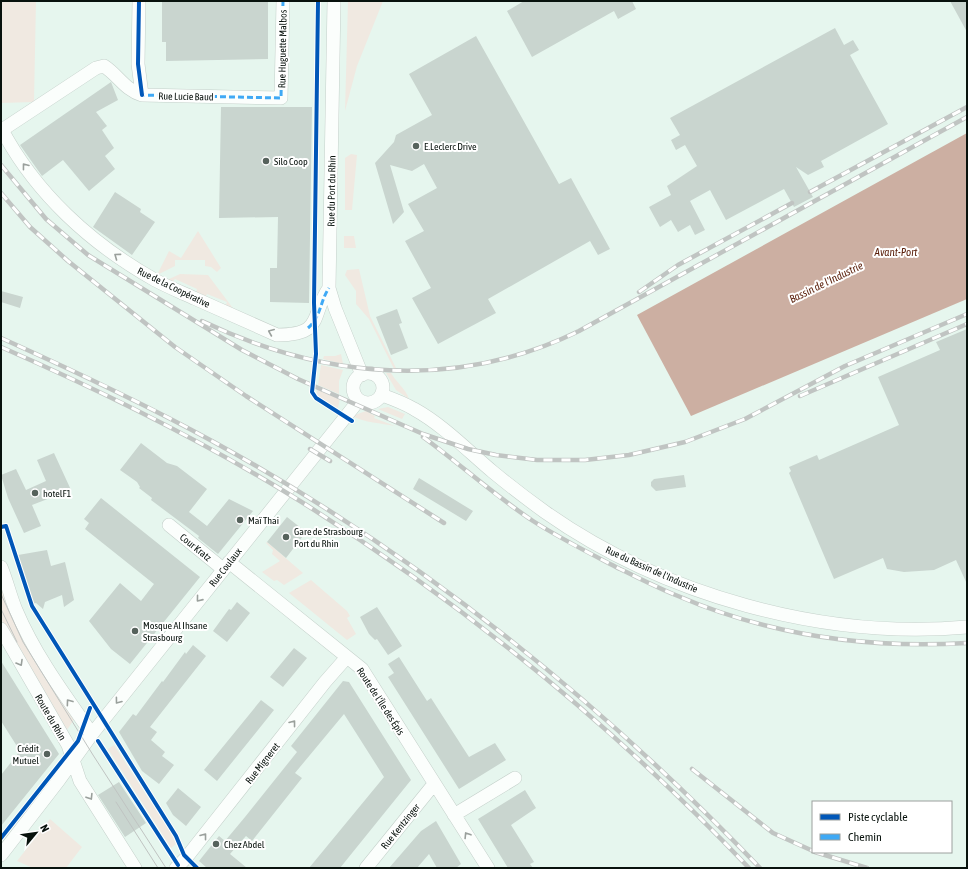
<svg xmlns="http://www.w3.org/2000/svg" width="968" height="869" font-family="'Asap Condensed',sans-serif">
<rect width="100%" height="100%" fill="#e6f6ee"/>
<path fill="#f0e9e1" d="M1,1H36L34,102L1,103Z
M348,1H383L357,66L345,111Z
M351,154L357,155L352,210H345V158Z
M198,231L221,268L217,272L211,267L205,266V260H175V266L157,275L169,251L181,258Z
M344,236H354L356,248H344Z
M359,269L370,316L396,368L394,369L369,319L356,304V291L345,275L347,270Z
M180,274L208,275L235,311L225,307L227,302L207,294L205,298L196,294L197,289L175,279L172,283L167,280Z
M341,354L343,364L323,359L324,356H335Z
M321,365L343,370L339,381V394L318,385Z
M386,373H391C396,382 406,389 409,399L396,390Z
M317,389L340,398L338,408L317,396Z
M388,407L405,414L402,419L378,409Z
M366,411L375,416L374,418L395,426C381,423 365,423 352,416Z
M267,542L303,573L284,585L277,580L274,581L262,572L280,561L272,554L273,550L266,543Z
M1,580L75,718L67,730L28,668L1,619Z
M311,580L347,611L350,616L347,618L356,634L347,640L289,593Z
M114,745L171,833L176,844L171,848L108,749Z
M50,819L82,847L66,868H33L17,861Z"/>
<path fill="#ccafa2" d="M967,133V299L691,416L637,315Z"/>
<path fill="#c9d5cf" d="M162,1H268V59L166,61V42H162Z
M524,1H632L636,9L618,19L614,11L532,57L507,11Z
M950,1H967V32Z
M835,28L844,45L853,40L859,50L850,55L888,124L821,161L824,167L808,175L796,167L813,197L794,207L784,189L726,220L710,190L690,201L705,230L695,235L690,225L678,232L671,220L660,227L649,207L671,195L667,186L697,166L685,145L676,150L671,140L680,135L670,118Z
M476,36L559,184L571,178L610,249L598,255L590,241L488,299L496,313L438,344L412,298L431,288L405,241L424,231L408,204L437,188L424,164L412,171L390,165L404,212L393,224L375,163L394,142L396,135L432,115L409,74Z
M111,82L118,100L96,112L107,126L102,130L114,148L105,156L115,169L89,191L63,160L42,176L20,145Z
M221,107H312L309,303L270,302V268H277L278,217L219,218Z
M115,192L141,209L140,212L155,222L132,255L93,227Z
M1,291L23,297L20,308L1,302Z
M397,309L402,323L399,324L408,348L391,355L376,317Z
M967,329V584L956,560L934,570L904,572L887,569L883,558L834,579L789,473L791,471L789,467L817,455L819,460L899,425L878,377L940,350L936,342Z
M141,443L167,463L177,466L207,489L189,512L207,526L229,499L253,511L218,554L198,538L199,536L151,500L152,498L139,488L140,487L137,482L120,470Z
M54,453L71,490L32,505L41,526L24,533L8,498L1,475L16,469L26,490L46,481L37,460Z
M684,475L686,487L656,491L651,486V482L654,479Z
M419,478L473,511L466,521L413,489Z
M101,498L200,577L130,664L111,649L89,621L120,583L141,601L154,584L85,529L89,523L84,519Z
M287,517L306,532L286,558L267,542Z
M47,550L51,566L65,562L74,600L64,607L62,595L45,602L43,609L36,603L31,604L18,555Z
M237,602L250,613L227,642L213,631L229,609L231,610Z
M377,607L402,646L388,655L377,639L375,640L369,634L360,617Z
M193,645L206,656L150,727L157,732L151,740L165,752L162,756L174,765L159,784L142,771L119,732L133,714L136,716L162,681L163,682L185,652L186,654Z
M294,648L307,658L283,687L270,677Z
M399,657L427,701L431,698L469,757L495,743L506,760L459,789L388,677L394,673L388,664Z
M1,661L59,754L1,826V775L20,751L1,721Z
M343,681L349,682L411,780L340,868H309L384,777L344,714L295,773L302,778L252,841L246,836L230,854L247,868H207L199,861L219,836L225,841L245,817L297,752L291,746Z
M261,700L274,710L217,781L204,770Z
M119,782L146,823L125,837L98,795Z
M178,788L201,807L186,826L173,815L166,803Z
M525,790L536,808L511,825L534,862L530,864L533,868H508L478,819Z
M436,821L461,864L456,868H437L429,854L417,868H389L421,831Z"/>
<g fill="none" stroke-linecap="round" stroke-linejoin="round">
<defs>
<path id="minor" d="M139,1L138,64L142,95
M334,1L329,288L335,308L362,375
M1,128C35,193 91,244 155,280C168,287 183,293 196,299C223,311 250,323 277,335C325,335 310,315 329,288
M2,130L96,68L104,66C118,75 125,90 142,95L281,98L283,1
M353 388a15 15 0 1 1 30 0a15 15 0 1 1-30 0Z
M382,395C393,399 404,403 414,409C443,425 468,451 493,472C510,486 527,499 545,512C663,595 823,640 967,627
M169,525L223,569
M229,562L362,669L488,868
M1,567C7,581 10,596 16,610C35,655 64,694 92,734
M1,629L68,745L80,781L135,868
M454,815L515,778
M1,855L59,780L92,734L359,400
M176,868L186,858L325,682L347,657
M366,868L434,784"/>
</defs>
<use href="#minor" stroke="#c4d0ca" stroke-width="14"/>
<use href="#minor" stroke="#fbfefc" stroke-width="13"/>
<path stroke="#c0c4c2" stroke-width="1" d="M1,594L23,642L93,755L166,868
M1,609L17,642
M116,802L158,868"/>
<defs>
<path id="rail" d="M1,165L46,219L88,255L242,350L298,379L423,434L468,449L496,455L537,460H585L629,455L685,442L745,419L845,366L967,314
M810,192L967,107
M1,193L30,227L68,261L175,347L246,396L444,523
M639,292L678,265L792,203
M202,321C323,379 456,391 579,331L967,117
M1,338C72,370 143,403 212,441C416,553 599,700 760,868
M1,347C104,392 205,442 300,501C464,604 616,728 749,868
M800,396L967,324
M423,437C460,464 494,495 533,521C561,539 591,554 620,569C639,578 658,588 678,596C769,635 868,649 967,643
M310,449L330,461
M692,769L773,833L813,851
M815,852L867,868"/>
</defs>
<use href="#rail" stroke="#c0c4c2" stroke-width="4.5"/>
<use href="#rail" stroke="#fff" stroke-width="3" stroke-dasharray="9" stroke-linecap="butt"/>
<path stroke="#3fa9f5" stroke-width="3" stroke-dasharray="6 3" stroke-linecap="butt" d="M142,92V95L281,98L283,1
M308,328C321,317 320,301 329,288"/>
<defs>
<path id="cycleway" d="M139,1L138,64L142,95
M318,1L314,303L316,354L312,392L316,398L352,421
M1,527L6,526L32,606L176,836L184,855L197,868
M98,741L178,865
M1,838L78,741L90,708"/>
</defs>
<use href="#cycleway" stroke="#fff" stroke-width="6"/>
<use href="#cycleway" stroke="#0057b8" stroke-width="4"/>
</g>
<defs><path id="oneway-chevron" d="M-2-3.5L2.5 0L-2 3.5" fill="none" stroke-width="1.6" stroke-linecap="round" stroke-linejoin="round"/></defs>
<g stroke="#9aa09c">
<use href="#oneway-chevron" transform="translate(25 166) rotate(-128)"/>
<use href="#oneway-chevron" transform="translate(117 256) rotate(-144)"/>
<use href="#oneway-chevron" transform="translate(271 332) rotate(-157)"/>
<use href="#oneway-chevron" transform="translate(199 599) rotate(129)"/>
<use href="#oneway-chevron" transform="translate(20 663) rotate(60)"/>
<use href="#oneway-chevron" transform="translate(118 701) rotate(127)"/>
<use href="#oneway-chevron" transform="translate(69 702) rotate(-126)"/>
<use href="#oneway-chevron" transform="translate(293 723) rotate(-52)"/>
<use href="#oneway-chevron" transform="translate(90 797) rotate(58)"/>
<use href="#oneway-chevron" transform="translate(467 835) rotate(-122)"/>
<use href="#oneway-chevron" transform="translate(204 836) rotate(-52)"/>
</g>
<g fill="#56625c" stroke="#fff" stroke-width="1.5">
<circle cx="416" cy="146" r="4"/>
<circle cx="266" cy="161" r="4"/>
<circle cx="35" cy="493" r="4"/>
<circle cx="240" cy="520" r="4"/>
<circle cx="286" cy="537" r="4"/>
<circle cx="135" cy="631" r="4"/>
<circle cx="47" cy="754" r="4"/>
<circle cx="216" cy="844" r="4"/>
</g>
<g text-anchor="middle" stroke-width="4" stroke-linejoin="round" paint-order="stroke">
<g font-size="10" fill="#08120d" stroke="#fff">
<text transform="translate(282 49) rotate(-89)" y="4">Rue Huguette Malbos</text>
<text transform="translate(186 96) rotate(1)" y="4">Rue Lucie Baud</text>
<text transform="translate(331 191) rotate(-89)" y="4">Rue du Port du Rhin</text>
<text transform="translate(174 287) rotate(26)" y="4">Rue de la Coopérative</text>
<text transform="translate(196 547) rotate(39)" y="4">Cour Kratz</text>
<text transform="translate(225 567) rotate(-52)" y="4">Rue Coulaux</text>
<text transform="translate(652 569) rotate(24)" y="4">Rue du Bassin de l'Industrie</text>
<text transform="translate(381 701) rotate(57)" y="4">Route de l'Île des Épis</text>
<text transform="translate(51 717) rotate(60)" y="4">Route du Rhin</text>
<text transform="translate(262 763) rotate(-52)" y="4">Rue Migneret</text>
<text transform="translate(400 826) rotate(-51)" y="4">Rue Kentzinger</text>
</g>
<g font-size="10" fill="#08120d" stroke="#fff" text-anchor="start">
<text x="424" y="150">E.Leclerc Drive</text>
<text x="274" y="165">Silo Coop</text>
<text x="43" y="497">hotelF1</text>
<text x="248" y="524">Maï Thai</text>
<text x="294" y="535">Gare de Strasbourg<tspan x="294" dy="12">Port du Rhin</tspan></text>
<text x="143" y="629">Mosque Al Ihsane<tspan x="143" dy="12">Strasbourg</tspan></text>
<text x="39" y="752" text-anchor="end">Crédit<tspan x="39" dy="12">Mutuel</tspan></text>
<text x="224" y="848">Chez Abdel</text>
</g>
<g font-size="11" font-style="italic" fill="#581c07" stroke="#fff">
<text x="896" y="256">Avant-Port</text>
<text transform="translate(826 282) rotate(-26)" y="4">Bassin de l'Industrie</text>
</g>
</g>
<rect width="968" height="869" fill="none" stroke="#08120d" stroke-width="4"/>
<rect x="812" y="801" width="140" height="52" fill="#ffffff" stroke="#9ca09e"/>
<rect x="820" y="814" width="20" height="6" fill="#0057b8" stroke="#9ca09e"/>
<text x="848" y="821" font-size="12" fill="#08120d">Piste cyclable</text>
<rect x="820" y="834" width="20" height="6" fill="#3fa9f5" stroke="#9ca09e"/>
<text x="848" y="841" font-size="12" fill="#08120d">Chemin</text>
<g transform="translate(36 833) rotate(61)" stroke="#ffffff" stroke-width="3" paint-order="stroke">
<path d="M0-3L7 15L0 10L-7 15Z" fill="#08120d"/>
<text y="-6" font-size="11" font-weight="bold" text-anchor="middle" fill="#08120d">N</text>
</g>
</svg>
